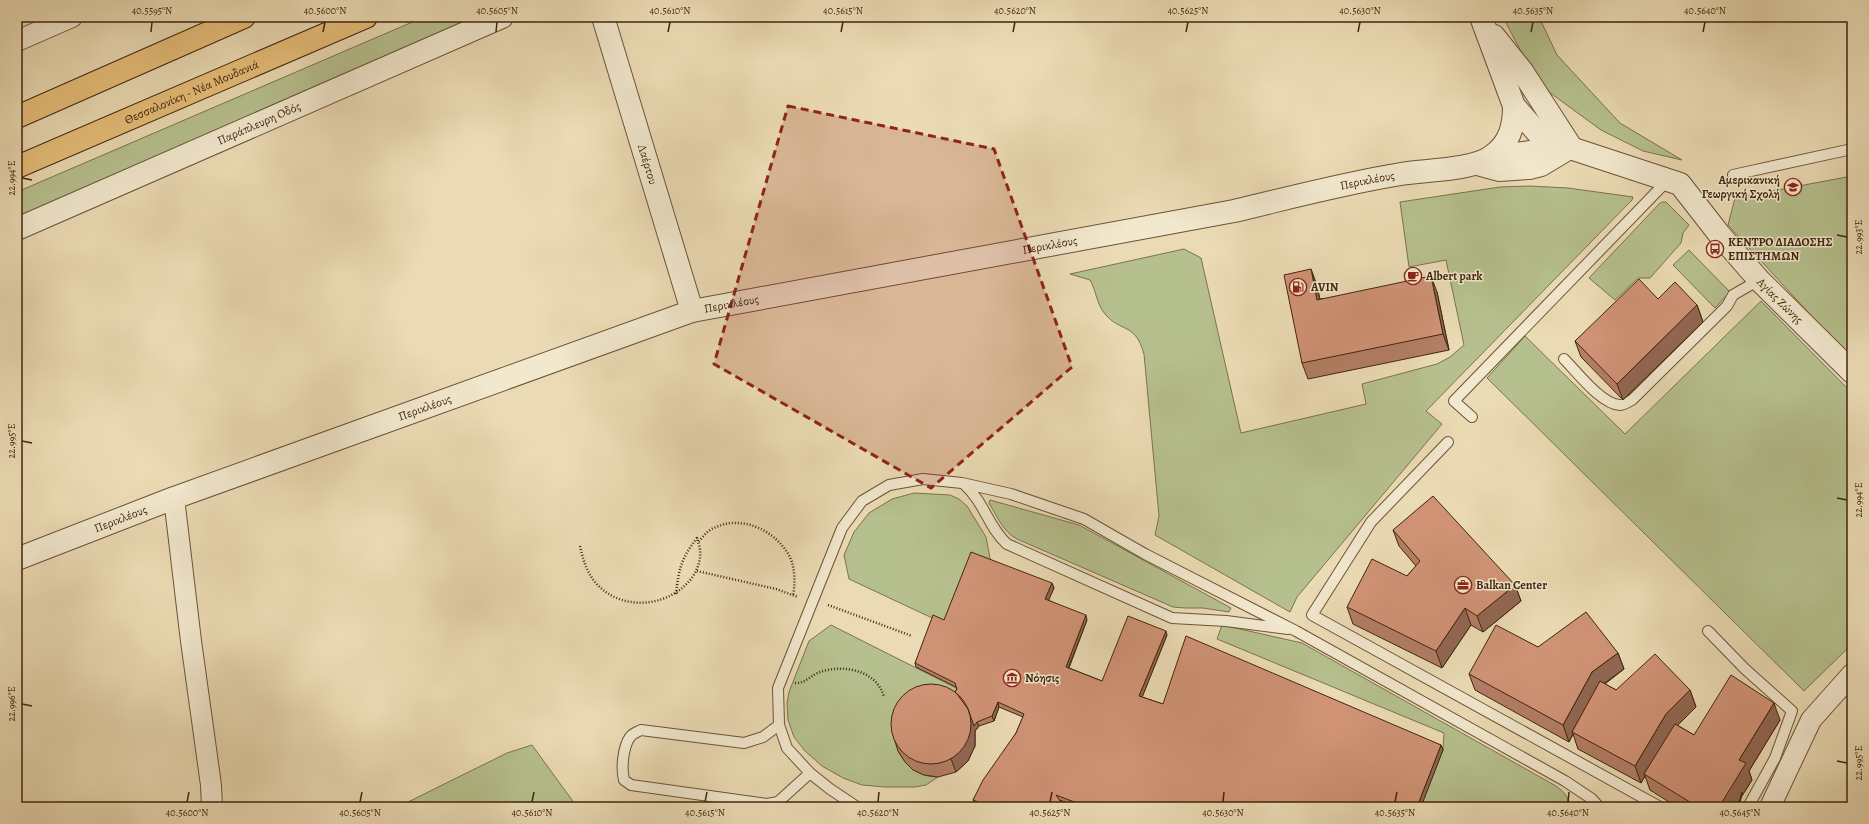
<svg xmlns="http://www.w3.org/2000/svg" width="1869" height="824" font-family="Alegreya,serif">
<rect width="100%" height="100%" fill="#ebdbb4"/>
<filter id="stains"><feTurbulence type="fractalNoise" baseFrequency=".005" numOctaves="4"/><feColorMatrix values="0 0 0 0 .2 0 0 0 0 .09 0 0 0 0 .02 0 0 0 .5 -.17"/></filter>
<radialGradient id="worn" r=".72"><stop offset=".6" stop-color="#630" stop-opacity="0"/><stop offset="1" stop-color="#630" stop-opacity=".3"/></radialGradient>
<path fill="#b6c08e" stroke="#7b734e" d="M424,17H491L17,219V192Z
M1503,17H1539L1557,55L1620,123L1682,160L1643,151L1601,130L1549,92L1525,59Z
M1852,176V360L1728,225L1735,198Z
M1530,186L1568,188L1633,197L1632,200L1426,411L1442,424L1297,597L1290,612L1155,535L1159,516L1144,354C1135,322 1121,333 1105,314C1097,305 1096,290 1090,280L1070,274L1184,249L1201,258L1241,433L1366,404L1362,384L1437,364L1450,357L1464,345L1446,260L1409,267L1400,202L1500,187Z
M1662,202H1666L1689,225L1683,233L1681,243L1650,278H1638L1615,300L1589,278L1659,204Z
M1689,250L1730,292L1715,308L1673,265Z
M1761,301L1852,393V644L1804,691L1487,378L1525,336L1625,434Z
M914,493L950,495L959,499L967,506L986,537L991,563L945,624L849,579L844,555L854,532L869,513L892,499Z
M990,500L1079,525L1231,608L1229,612L1203,608H1185L1173,607L1017,539C1003,532 997,516 989,503Z
M831,625L956,688L958,693L898,751C907,767 919,777 938,777L926,785L915,787H885L862,785L843,778L822,766L805,751L794,737L788,720L787,703L789,692L809,641Z
M1222,625L1302,643L1556,786C1564,792 1568,796 1570,807H1420L1443,750L1444,733L1217,639Z
M532,745L577,807H398L507,753Z"/>
<g fill="none" stroke-linecap="round" stroke-linejoin="round">
<defs>
<path id="service" d="M1733,175L1852,149
M1564,359C1577,372 1602,405 1620,405C1624,405 1628,402 1632,400L1727,306L1733,295L1759,280
M1472,417L1454,401L1668,180
M1448,442L1371,522L1312,615L1660,807
M964,484C985,503 988,527 1007,544L1172,618L1226,621L1288,629
M1708,631L1745,669L1792,711L1775,758L1748,807
M779,725L763,737L744,743L641,730C637,732 633,733 630,737C623,747 621,768 624,780L631,785L767,804L778,802L810,773
M857,807L830,789L810,773L787,748L779,725L778,688L842,528L862,501L889,485L923,479L962,483L1011,494L1084,519L1145,554L1296,631L1565,781L1592,799L1599,807"/>
<path id="minor" d="M17,41L72,17
M174,498L191,641L211,785L212,807
M1770,807L1811,720L1852,674"/>
<g id="tertiary">
<path id="s1" d="M603,17L692,311"/>
<path id="s2" d="M1481,17L1514,106L1543,139L1680,184L1719,234L1759,280L1852,372"/>
<path d="M1494,36L1522,71L1571,147"/>
<path d="M1492,157L1560,148"/>
<path d="M1477,164L1499,170L1529,168L1541,165L1571,147"/>
<path id="s3" d="M17,229L502,17"/>
<path id="s4" d="M17,559L174,498L692,311L1234,211C1289,198 1345,183 1401,174C1425,170 1474,170 1492,156C1510,143 1514,126 1514,106"/>
</g>
<g id="trunk">
<path d="M17,117L244,17"/>
<path id="s5" d="M17,167L366,17"/>
</g>
</defs>
<use href="#service" stroke="#6b5338" stroke-width="12"/>
<use href="#minor" stroke="#6b5338" stroke-width="22"/>
<use href="#tertiary" stroke="#6b5338" stroke-width="24"/>
<use href="#trunk" stroke="#40260e" stroke-width="24"/>
<path stroke="#40260e" stroke-width="2.5" stroke-dasharray="1 2" stroke-linecap="butt" d="M580,546C583,559 586,571 595,582C620,612 668,608 691,579C699,568 703,555 698,542
M697,571L776,589L798,597
M676,594C679,568 681,559 697,538L698,542C702,538 708,530 714,528C743,513 781,533 792,562C795,573 795,585 793,596
M828,605L912,636
M795,683C805,684 811,675 820,672C843,664 877,670 884,697"/>
<use href="#service" stroke="#f2e8ce" stroke-width="10"/>
<use href="#minor" stroke="#f2e8ce" stroke-width="20"/>
<use href="#tertiary" stroke="#f2e8ce" stroke-width="22"/>
<use href="#trunk" stroke="#e6be7a" stroke-width="22"/>
</g>
<path fill="#b37e65" stroke="#40260e" d="M1311,269L1317,286L1320,299L1437,292L1449,350L1308,379L1302,363Z
M1658,299L1697,305L1703,322L1623,400L1581,357L1575,341Z
M1393,530L1515,585L1521,601L1483,632L1471,625L1442,668L1353,624L1347,607L1407,576L1416,566L1399,546Z
M1052,583L1054,588L1048,600L1087,620L1069,668L1102,681L1167,635L1142,697L1163,704L1441,745L1443,750L1076,807L1060,800L1064,807H981L975,805L973,800L1016,733L1023,717L999,707L994,721L979,726L975,731V746L968,761L956,772L938,777L924,775L913,770L905,762L898,751L894,738L955,692L957,689L956,687L916,667L915,663L944,620Z
M1538,647L1618,653L1624,669L1605,684L1616,690H1690L1696,707L1677,725L1694,735L1780,720L1749,771L1752,780L1735,807H1677L1650,790L1645,776L1641,783L1578,749L1573,734L1569,742L1475,690L1469,674Z"/>
<path fill="#926753" stroke="#40260e" d="M1311,269L1317,286L1323,316L1317,300Z
M1431,276L1437,292L1449,350L1443,334Z
M1697,305L1703,322L1623,400L1617,384Z
M1052,583L1054,588L1047,604L1045,599Z
M1515,585L1521,601L1483,632L1477,616Z
M1465,608L1471,625L1442,668L1436,651Z
M1086,615L1087,620L1067,671L1066,667Z
M1166,631L1167,635L1141,700L1139,696Z
M1618,653L1624,669L1598,688L1572,732L1573,734L1569,742L1563,725L1592,672Z
M1690,690L1696,707L1672,731L1644,774L1645,776L1641,783L1635,766L1666,714Z
M998,702L999,707L994,721L992,716Z
M1774,703L1780,720L1749,771L1752,780L1735,807H1719L1739,760Z
M968,709L977,722L979,726L975,731V746L968,761L956,772L951,759Z
M1441,745L1443,750L1421,807H1417Z"/>
<path fill="#d09376" stroke="#40260e" d="M1311,269L1317,300L1431,276L1443,334L1302,363L1284,275Z
M1639,279L1658,299L1675,282L1697,305L1617,384L1575,341Z
M1433,496L1515,585L1477,616L1465,608L1436,651L1347,607L1372,559L1407,576L1420,561L1393,530Z
M971,552L1052,583L1045,599L1086,615L1066,667L1102,681L1128,616L1166,631L1139,696L1163,704L1186,636L1441,745L1417,807H1076L1077,803L1056,795L1063,805V807H991L973,800L983,780L1016,733L1024,714L998,702L992,716L977,722L974,726L968,709L957,694L955,692L957,689L955,683L915,663L933,615L944,620Z
M1586,612L1618,653L1592,672L1563,725L1469,674L1496,625L1538,647Z
M1655,654L1690,690L1666,714L1635,766L1572,732L1600,681L1616,690Z
M1731,675L1774,703L1739,760L1746,763L1719,807H1698L1644,774L1675,724L1694,735Z
M891 724a40 40 0 1 1 80 0a40 40 0 1 1-80 0Z"/>
<path fill="#8f2418" fill-opacity="0.2" stroke="#8f2418" stroke-width="3" stroke-dasharray="8 5" stroke-linejoin="round" d="M788,106L994,149L1072,367L931,488L714,364Z"/>
<path fill="none" stroke="#40260e" stroke-width="1.5" d="M151,32L152,22M323,32L325,22M496,32L497,22M668,32L670,22M841,32L843,22M1013,32L1015,22M1186,32L1188,22M1358,32L1360,22M1531,32L1533,22M1703,32L1705,22M22,178L32,180M1837,235L1847,237M22,441L32,443M1837,498L1847,500M22,704L32,706M1837,761L1847,763M187,802L189,792M360,802L362,792M532,802L534,792M705,802L707,792M878,802L879,792M1050,802L1052,792M1223,802L1224,792M1395,802L1397,792M1568,802L1569,792M1740,802L1742,792"/>
<defs>
<symbol id="university-ring" viewBox="-11 -11 22 22"><circle r="9.5" fill="#f2e8ce" stroke="#8f2418" stroke-width="1.5"/><path d="M0-5L7-2L0 1L-7-2ZM-4 1L0 2.5L4 1V4Q0 6-4 4Z" fill="#8f2418"/></symbol>
<symbol id="bus-ring" viewBox="-11 -11 22 22"><circle r="9.5" fill="#f2e8ce" stroke="#8f2418" stroke-width="1.5"/><path d="M-5-6H5V4H4V6H2V4H-2V6H-4V4H-5ZM-3.5-4V0h7V-4ZM-3.5 1.2v1.5H-2V1.2ZM2 1.2v1.5H3.5V1.2Z" fill="#8f2418"/></symbol>
<symbol id="cafe-ring" viewBox="-11 -11 22 22"><circle r="9.5" fill="#f2e8ce" stroke="#8f2418" stroke-width="1.5"/><path d="M-5.5-4.5H6V0H3Q3 3.5 0 3.5H-2.5Q-5.5 3.5-5.5 0ZM3-3.2v2h1.7v-2ZM-6 4.5H4V6H-6Z" fill="#8f2418"/></symbol>
<symbol id="fuel-ring" viewBox="-11 -11 22 22"><circle r="9.5" fill="#f2e8ce" stroke="#8f2418" stroke-width="1.5"/><path d="M-5.5-6h7V0h2V4h1.3V-2.5L3-4.5l.8-.8L6-3V5H2.5V1h-1V6h-7ZM-4.2-4.7v3.2H.2V-4.7Z" fill="#8f2418"/></symbol>
<symbol id="office-ring" viewBox="-11 -11 22 22"><circle r="9.5" fill="#f2e8ce" stroke="#8f2418" stroke-width="1.5"/><path d="M-6-3h4V-5.5h4V-3h4V5H-6ZM-1-4.5V-3h2v-1.5ZM-6 0V1H6V0Z" fill="#8f2418"/></symbol>
<symbol id="museum-ring" viewBox="-11 -11 22 22"><circle r="9.5" fill="#f2e8ce" stroke="#8f2418" stroke-width="1.5"/><path d="M0-6L6-3V-2H-6V-3ZM-5-1h2V3h-2ZM-1-1h2V3h-2ZM3-1h2V3H3ZM-6 4H6V6H-6Z" fill="#8f2418"/></symbol>
</defs>
<g fill-rule="evenodd">
<use href="#university-ring" x="1783" y="177" width="20" height="20"/>
<use href="#bus-ring" x="1705" y="239" width="20" height="20"/>
<use href="#cafe-ring" x="1403" y="266" width="20" height="20"/>
<use href="#fuel-ring" x="1288" y="277" width="20" height="20"/>
<use href="#office-ring" x="1453" y="575" width="20" height="20"/>
<use href="#museum-ring" x="1002" y="668" width="20" height="20"/>
</g>
<g text-anchor="middle" stroke-width="3" stroke-linejoin="round" paint-order="stroke">
<g font-size="12" fill="#40260e" stroke="#f2e8ce">
<text dy="4" stroke="none"><textPath href="#s5" startOffset="190">Θεσσαλονίκη - Νέα Μουδανιά</textPath></text>
<text dy="4" stroke="none"><textPath href="#s3" startOffset="264">Παράπλευρη Οδός</textPath></text>
<text dy="4" stroke="none"><textPath href="#s1" startOffset="154">Λαέρτου</textPath></text>
<text dy="4" stroke="none"><textPath href="#s4" startOffset="1407">Περικλέους</textPath></text>
<text dy="4" stroke="none"><textPath href="#s4" startOffset="1083">Περικλέους</textPath></text>
<text dy="4" stroke="none"><textPath href="#s2" startOffset="437">Αγίας Ζώνης</textPath></text>
<text dy="4" stroke="none"><textPath href="#s4" startOffset="759">Περικλέους</textPath></text>
<text dy="4" stroke="none"><textPath href="#s4" startOffset="435">Περικλέους</textPath></text>
<text dy="4" stroke="none"><textPath href="#s4" startOffset="111">Περικλέους</textPath></text>
</g>
<g font-size="12" font-weight="bold" fill="#40260e" stroke="#f2e8ce" text-anchor="start">
<text x="1780" y="184" text-anchor="end">Αμερικανική<tspan x="1780" dy="14">Γεωργική Σχολή</tspan></text>
<text x="1728" y="246">ΚΕΝΤΡΟ ΔΙΑΔΟΣΗΣ<tspan x="1728" dy="14">ΕΠΙΣΤΗΜΩΝ</tspan></text>
<text x="1426" y="280">Albert park</text>
<text x="1311" y="291">AVIN</text>
<text x="1476" y="589">Balkan Center</text>
<text x="1025" y="682">Νόησις</text>
</g>
</g>
<rect width="1869" height="824" fill="none" stroke="#ebdbb4" stroke-width="44"/>
<rect x="22" y="22" width="1825" height="780" fill="none" stroke="#40260e" stroke-width="1.5"/>
<g font-size="10" text-anchor="middle" fill="#40260e">
<text x="152" y="14">40.5595°N</text>
<text x="325" y="14">40.5600°N</text>
<text x="497" y="14">40.5605°N</text>
<text x="670" y="14">40.5610°N</text>
<text x="843" y="14">40.5615°N</text>
<text x="1015" y="14">40.5620°N</text>
<text x="1188" y="14">40.5625°N</text>
<text x="1360" y="14">40.5630°N</text>
<text x="1533" y="14">40.5635°N</text>
<text x="1705" y="14">40.5640°N</text>
<text transform="translate(11 178) rotate(-90)" y="4">22.994°E</text>
<text transform="translate(1858 237) rotate(-90)" y="4">22.993°E</text>
<text transform="translate(11 441) rotate(-90)" y="4">22.995°E</text>
<text transform="translate(1858 500) rotate(-90)" y="4">22.994°E</text>
<text transform="translate(11 704) rotate(-90)" y="4">22.996°E</text>
<text transform="translate(1858 763) rotate(-90)" y="4">22.995°E</text>
<text x="187" y="816">40.5600°N</text>
<text x="360" y="816">40.5605°N</text>
<text x="532" y="816">40.5610°N</text>
<text x="705" y="816">40.5615°N</text>
<text x="878" y="816">40.5620°N</text>
<text x="1050" y="816">40.5625°N</text>
<text x="1223" y="816">40.5630°N</text>
<text x="1395" y="816">40.5635°N</text>
<text x="1568" y="816">40.5640°N</text>
<text x="1740" y="816">40.5645°N</text>
</g>
<rect width="100%" height="100%" filter="url(#stains)"/>
<rect width="100%" height="100%" fill="url(#worn)"/>
</svg>
